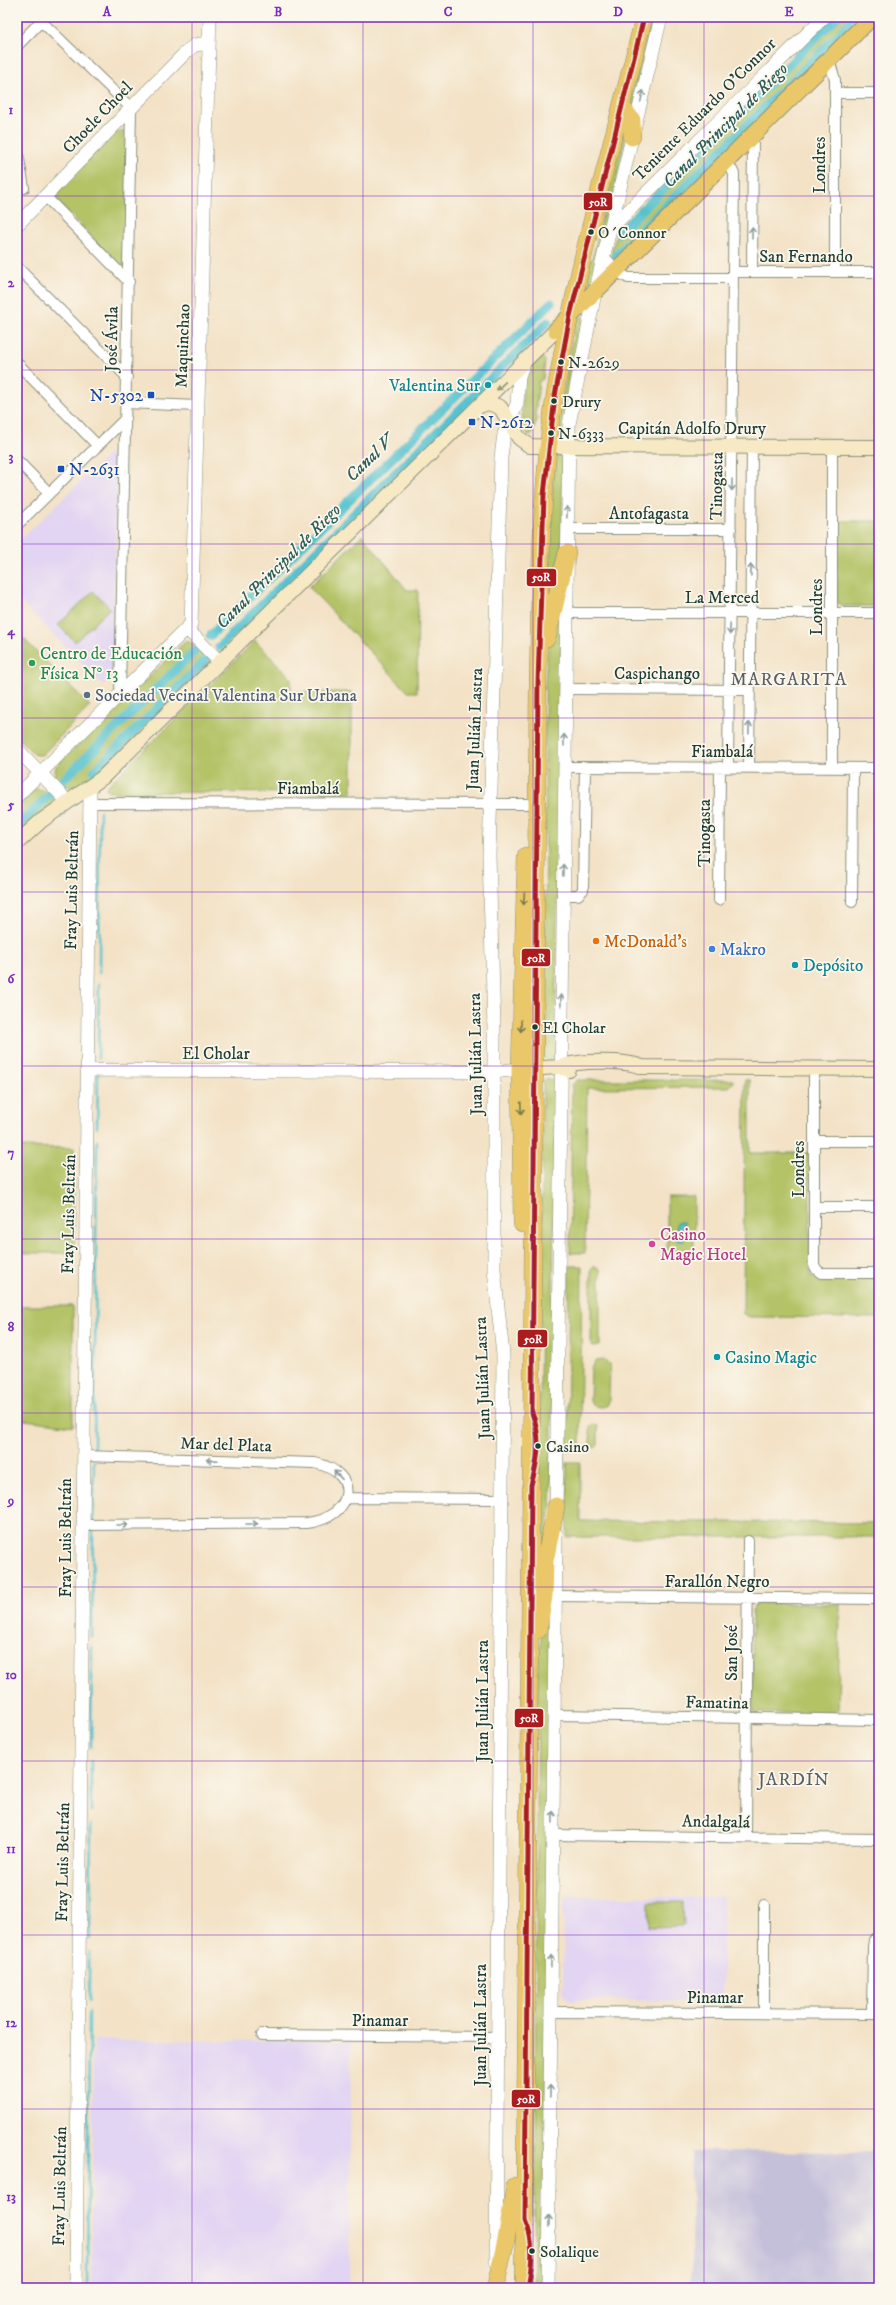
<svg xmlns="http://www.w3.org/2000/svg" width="896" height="2305" font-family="'IM FELL DW Pica',serif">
<rect width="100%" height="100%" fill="#fbf7ec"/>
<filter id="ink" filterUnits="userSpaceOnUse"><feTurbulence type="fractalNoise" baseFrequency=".025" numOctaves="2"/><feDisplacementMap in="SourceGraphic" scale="8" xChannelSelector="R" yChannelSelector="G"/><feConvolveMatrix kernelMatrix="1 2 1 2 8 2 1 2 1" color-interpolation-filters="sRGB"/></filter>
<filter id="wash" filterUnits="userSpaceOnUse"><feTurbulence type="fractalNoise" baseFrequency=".012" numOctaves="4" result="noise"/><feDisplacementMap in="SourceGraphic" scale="16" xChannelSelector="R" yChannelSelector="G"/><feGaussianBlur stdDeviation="0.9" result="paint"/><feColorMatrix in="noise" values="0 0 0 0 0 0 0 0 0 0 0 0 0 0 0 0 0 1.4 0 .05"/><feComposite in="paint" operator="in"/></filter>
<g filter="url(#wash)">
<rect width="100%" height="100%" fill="#f3e2c6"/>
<path fill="#e2d4f3" d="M113,450L118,452L112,676L108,682L102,684L17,598V543Z
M564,1897H723V2001L569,2000L563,1994Z
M93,2040L351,2041L349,2288H91Z"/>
<path fill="#c5c0da" d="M692,2151L879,2152V2288H691Z"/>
<path fill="#b3c366" stroke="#69804d" d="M650,17H657L634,113L629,108Z
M832,17H866L614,260L611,253L619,227Z
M625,122H629L595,280L589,286H586L587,262L592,259Z
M120,131L127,133V265L123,269L55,199L56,192L115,133Z
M580,316L584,318L563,438H560L556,434L576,320Z
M543,358L545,361L543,379L539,381L535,416L537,419L532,434L528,435L523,429C523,408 518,382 533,365C536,362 539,359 543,358Z
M559,455L563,457L562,545L548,605L554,458Z
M836,521H879V606H843L837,602Z
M362,535L407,590H418L417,692H408L309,587Z
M562,579L555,1055L552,1059L548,1061L542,1057L540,1038L546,1033L545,681L547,657Z
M93,591L110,608L75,642L58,625Z
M17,632L90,706L42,755H35L17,737Z
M186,641L192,643L209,663L106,767L84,784L70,787L61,785L54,776L56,766Z
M255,641L291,678V692H352V793L108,792L106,787Z
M34,789C42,788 48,792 54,798V805L17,838V802Z
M548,1078L555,1082L551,1506L538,1607L543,1081Z
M577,1080H733V1083L729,1087L587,1088L585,1253H570L572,1085Z
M745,1080H750V1153H810V1276H879V1318L750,1317L743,1314Z
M17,1147L74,1148V1253H17Z
M667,1197H694V1258H667Z
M569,1266H582L580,1451L567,1450Z
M595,1266L600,1269V1345L595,1347L591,1345V1269Z
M17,1306H73V1426L17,1419Z
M604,1360L610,1366L609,1399L606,1406L600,1407L592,1405L590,1401L591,1368L595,1361Z
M594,1424L598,1426V1445L595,1448L590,1445V1426Z
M567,1462H580V1521L879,1523V1537H567Z
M550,1556L544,2288H529L534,2281L538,1663Z
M762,1603L840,1604L838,1713H759L753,1711L752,1610L754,1605Z
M649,1902H683L684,1926L649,1927Z"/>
<path fill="#56c2d0" stroke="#3a8082" d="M677,1222H684V1241H677Z"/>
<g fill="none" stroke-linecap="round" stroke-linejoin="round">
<path stroke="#56c2d0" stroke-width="2.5" d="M99,973L100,811
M98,1058L99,983
M97,1127L98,1075
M94,1451L97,1140
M93,1521L94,1461
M92,1637L93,1530
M91,1747L92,1647
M91,1811V1761
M90,1939L91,1825
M89,2001V1952
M87,2288L89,2012"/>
<path stroke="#56c2d0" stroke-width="9" d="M619,233L837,17
M616,255L856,17
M210,636L551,303
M219,647L548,322
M94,771L206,660
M59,784L195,651
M17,827L50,794"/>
</g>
</g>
<g filter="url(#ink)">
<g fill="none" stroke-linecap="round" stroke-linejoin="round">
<defs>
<path id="minor" d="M41,21L131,108L120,696
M17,46L45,17
M829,60L835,80V272
M835,93H879
M17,148L24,188
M727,160L734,174L728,767
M45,196L129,282
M604,256L619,273L628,278H733
M17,267L127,377
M734,272H879
M752,272L753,135
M17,363L98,446
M126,403L198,406
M17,460L49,493
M17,525L126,418
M567,529H731
M566,613H879
M565,689L750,690
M564,767L879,768
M749,767L752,446
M832,768V446
M90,803L527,804
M562,895H578L583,890L585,767
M719,900L720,767
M852,902L853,768
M814,1069V1265L817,1270L821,1273H879
M814,1141H879
M814,1207H879
M346,1498L501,1499
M83,1525L307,1523C354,1517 362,1473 315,1463L84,1456
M555,1596L879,1599
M554,1715L879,1720
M553,1835L879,1839
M746,1837L748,1541
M551,2012L879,2014
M764,2013V1905
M872,2014L873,1947L874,1940L879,1937
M262,2035L498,2037"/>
<path id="tertiary" d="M17,225L187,51L195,45L208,43
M610,229L824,17
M188,630L220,662
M17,749L68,802
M17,796L191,624L210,17
M87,1070L494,1072L520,1069
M556,1515L569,424L596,288L661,17
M496,2262L503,1355L494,1269V1028L489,855L501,457L504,434L517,404L519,376L523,365
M76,2288L90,788
M548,2288L556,1534"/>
<path id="secondary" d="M479,406L488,403L500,407L519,438L530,446L879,447
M17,843L41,821L102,778L556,330
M560,1067C578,1060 625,1060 642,1067L879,1069
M524,1069L560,1067L569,1070"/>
<path id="primary" d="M556,330L872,17"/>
<path id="trunk" d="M622,107L632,120V137
M547,638L567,553
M522,1224L520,1069L526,856
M538,1630L544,1596L545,1561L556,1506
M496,2284L506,2240L515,2186
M524,2288L538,683C540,587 540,490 555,395C576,268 613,142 644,17"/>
</defs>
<use href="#minor" stroke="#89907d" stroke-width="12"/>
<use href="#tertiary" stroke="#89907d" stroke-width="14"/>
<use href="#secondary" stroke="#89907d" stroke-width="16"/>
<use href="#primary" stroke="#89907d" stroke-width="18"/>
<use href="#trunk" stroke="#89907d" stroke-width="18"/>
<use href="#minor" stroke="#fff" stroke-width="10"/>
<use href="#tertiary" stroke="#fff" stroke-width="13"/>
<use href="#secondary" stroke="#f7e9c3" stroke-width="14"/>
<use href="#primary" stroke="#eac769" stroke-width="16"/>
<use href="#trunk" stroke="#eac769" stroke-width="17"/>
<defs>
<path id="bus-1" d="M528,2288C532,2264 535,2242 525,2220L531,1485C538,1461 542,1437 532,1413L538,683L544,495L555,396L570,316L644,17"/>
</defs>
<use href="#bus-1" stroke="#fbf7ec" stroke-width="8"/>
<use href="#bus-1" stroke="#ab1c1f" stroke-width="5"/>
</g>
<defs><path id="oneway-shaft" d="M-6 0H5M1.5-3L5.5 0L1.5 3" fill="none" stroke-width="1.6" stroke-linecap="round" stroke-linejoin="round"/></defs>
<g stroke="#8f9e9a">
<use href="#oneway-shaft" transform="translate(642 96) rotate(-77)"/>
<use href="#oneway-shaft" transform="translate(752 233) rotate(-90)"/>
<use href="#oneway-shaft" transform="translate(732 485) rotate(91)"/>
<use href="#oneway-shaft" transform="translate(567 512) rotate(-89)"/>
<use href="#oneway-shaft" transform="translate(751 570) rotate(-89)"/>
<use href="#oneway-shaft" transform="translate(730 629) rotate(91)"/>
<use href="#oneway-shaft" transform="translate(749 728) rotate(-89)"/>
<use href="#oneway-shaft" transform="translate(564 740) rotate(-89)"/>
<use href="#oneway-shaft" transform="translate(563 870) rotate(-89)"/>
<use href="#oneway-shaft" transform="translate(561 1000) rotate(-89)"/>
<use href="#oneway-shaft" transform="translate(212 1460) rotate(-178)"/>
<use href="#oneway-shaft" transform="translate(338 1475) rotate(-133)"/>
<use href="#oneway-shaft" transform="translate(252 1524)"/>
<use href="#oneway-shaft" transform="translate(122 1525)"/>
<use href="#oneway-shaft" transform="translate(553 1817) rotate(-89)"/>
<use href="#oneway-shaft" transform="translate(551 1961) rotate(-89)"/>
<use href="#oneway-shaft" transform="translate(550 2091) rotate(-89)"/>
<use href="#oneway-shaft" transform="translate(549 2221) rotate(-89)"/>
</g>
<use stroke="#8b937c" href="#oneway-shaft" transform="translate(501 386) rotate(136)"/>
<g stroke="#7a7b4c">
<use href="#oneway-shaft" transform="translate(524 899) rotate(93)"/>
<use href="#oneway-shaft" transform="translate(521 1026) rotate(91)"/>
<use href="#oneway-shaft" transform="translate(521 1108) rotate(88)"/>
</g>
</g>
<path fill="none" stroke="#7b2cbf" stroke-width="1" stroke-opacity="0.55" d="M192,17V2288M363,17V2288M533,17V2288M704,17V2288M17,196H879M17,370H879M17,544H879M17,718H879M17,892H879M17,1066H879M17,1239H879M17,1413H879M17,1587H879M17,1761H879M17,1935H879M17,2109H879"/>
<g fill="#1f3d34" stroke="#fbf7ec" stroke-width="1.5">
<circle cx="591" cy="232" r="3.5"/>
<circle cx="561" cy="362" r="3.5"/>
<circle cx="554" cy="401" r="3.5"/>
<circle cx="551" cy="433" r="3.5"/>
<circle cx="535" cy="1027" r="3.5"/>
<circle cx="538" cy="1446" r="3.5"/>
<circle cx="532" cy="2251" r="3.5"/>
</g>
<g fill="#0f9aa8" stroke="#fbf7ec" stroke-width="1.5">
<circle cx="488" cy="385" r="4"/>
<circle cx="795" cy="965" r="4"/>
<circle cx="717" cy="1357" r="4"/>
</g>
<g fill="#1a4fb4" stroke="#fbf7ec" stroke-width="1.5">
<rect x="147" y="391" width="8" height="8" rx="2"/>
<rect x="468" y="418" width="8" height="8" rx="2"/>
<rect x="57" y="465" width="8" height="8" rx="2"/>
</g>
<circle fill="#2e9e5b" stroke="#fbf7ec" stroke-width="1.5" cx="32" cy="663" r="4"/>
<circle fill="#5c6f8a" stroke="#fbf7ec" stroke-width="1.5" cx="87" cy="695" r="4"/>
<circle fill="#e8710a" stroke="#fbf7ec" stroke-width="1.5" cx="596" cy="941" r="4"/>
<circle fill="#3f7fe0" stroke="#fbf7ec" stroke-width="1.5" cx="712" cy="949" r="4"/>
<circle fill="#d1479c" stroke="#fbf7ec" stroke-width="1.5" cx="652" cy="1244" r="4"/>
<g text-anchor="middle" stroke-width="3.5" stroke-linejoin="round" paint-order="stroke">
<g font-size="16" fill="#1f3d34" stroke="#fbf7ec" text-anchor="start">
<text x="598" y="238">O´Connor</text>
<text x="568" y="368">N-2629</text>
<text x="562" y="407">Drury</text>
<text x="558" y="439">N-6333</text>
<text x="542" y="1033">El Cholar</text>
<text x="546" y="1452">Casino</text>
<text x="540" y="2257">Solalique</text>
</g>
<g font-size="17" fill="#1f3d34" stroke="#fbf7ec">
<text transform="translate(704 109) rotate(-45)" y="6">Teniente Eduardo O'Connor</text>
<text transform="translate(97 117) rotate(-46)" y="6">Choele Choel</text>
<text transform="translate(819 165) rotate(-90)" y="6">Londres</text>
<text x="806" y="262">San Fernando</text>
<text transform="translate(111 339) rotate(-89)" y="6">José Ávila</text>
<text transform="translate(182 346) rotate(-88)" y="6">Maquinchao</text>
<text x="692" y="434">Capitán Adolfo Drury</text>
<text transform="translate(716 486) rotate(-89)" y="6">Tinogasta</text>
<text x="649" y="519">Antofagasta</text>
<text x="722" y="603">La Merced</text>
<text transform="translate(816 607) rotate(-90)" y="6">Londres</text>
<text x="657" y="679">Caspichango</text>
<text transform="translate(474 729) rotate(-88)" y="6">Juan Julián Lastra</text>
<text x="722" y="757">Fiambalá</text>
<text x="308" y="794">Fiambalá</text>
<text transform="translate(704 833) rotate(-90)" y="6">Tinogasta</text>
<text transform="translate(71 890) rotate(-89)" y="6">Fray Luis Beltrán</text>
<text x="216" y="1059">El Cholar</text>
<text transform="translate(475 1054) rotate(-91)" y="6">Juan Julián Lastra</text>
<text transform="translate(798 1169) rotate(-90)" y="6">Londres</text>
<text transform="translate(68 1214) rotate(-89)" y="6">Fray Luis Beltrán</text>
<text transform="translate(482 1378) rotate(-92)" y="6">Juan Julián Lastra</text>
<text transform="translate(226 1444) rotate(2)" y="6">Mar del Plata</text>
<text transform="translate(65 1538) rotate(-90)" y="6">Fray Luis Beltrán</text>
<text x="717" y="1587">Farallón Negro</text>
<text transform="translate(731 1653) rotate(-90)" y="6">San José</text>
<text transform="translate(482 1701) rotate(-90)" y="6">Juan Julián Lastra</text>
<text transform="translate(717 1702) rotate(1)" y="6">Famatina</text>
<text transform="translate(716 1821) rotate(1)" y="6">Andalgalá</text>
<text transform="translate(62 1862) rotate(-89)" y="6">Fray Luis Beltrán</text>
<text x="715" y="2003">Pinamar</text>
<text x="380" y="2026">Pinamar</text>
<text transform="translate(480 2025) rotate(-90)" y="6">Juan Julián Lastra</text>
<text transform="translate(59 2186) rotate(-89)" y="6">Fray Luis Beltrán</text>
</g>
<g font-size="17" fill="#0d838f" stroke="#fbf7ec" text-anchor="start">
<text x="480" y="391" text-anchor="end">Valentina Sur</text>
<text x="803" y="971">Depósito</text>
<text x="725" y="1363">Casino Magic</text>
</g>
<g font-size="17" fill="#164399" stroke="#fbf7ec" text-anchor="start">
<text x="143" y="401" text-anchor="end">N-5302</text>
<text x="480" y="428">N-2612</text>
<text x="69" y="475">N-2631</text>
</g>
<g font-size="17" fill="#27864d" stroke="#fbf7ec" text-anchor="start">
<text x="40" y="659">Centro de Educación<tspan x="40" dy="20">Física N° 13</tspan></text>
</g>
<g font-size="17" fill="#4e5e75" stroke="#fbf7ec" text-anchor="start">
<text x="95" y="701">Sociedad Vecinal Valentina Sur Urbana</text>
</g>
<g font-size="17" fill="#c56008" stroke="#fbf7ec" text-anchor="start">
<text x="604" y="947">McDonald's</text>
</g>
<g font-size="17" fill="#366cbe" stroke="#fbf7ec" text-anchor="start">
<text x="720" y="955">Makro</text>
</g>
<g font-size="17" fill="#b23c85" stroke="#fbf7ec" text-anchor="start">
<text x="660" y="1240">Casino<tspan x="660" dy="20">Magic Hotel</tspan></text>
</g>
<g font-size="18" font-style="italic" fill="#2d5e5b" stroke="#fbf7ec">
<text transform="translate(725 125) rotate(-45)" y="6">Canal Principal de Riego</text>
<text transform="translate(369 458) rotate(-44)" y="6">Canal V</text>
<text transform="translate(278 566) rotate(-45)" y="6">Canal Principal de Riego</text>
</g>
<g font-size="18" letter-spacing="1" fill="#595f64" stroke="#fbf7ec">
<text x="789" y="685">MARGARITA</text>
<text x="794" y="1785">JARDÍN</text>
</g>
</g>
<g stroke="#fbf7ec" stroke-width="1.5">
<rect x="583" y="192" width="30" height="19" rx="4" fill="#ab1c1f"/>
<rect x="526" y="568" width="31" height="19" rx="4" fill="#ab1c1f"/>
<rect x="521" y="948" width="30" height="19" rx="4" fill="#ab1c1f"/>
<rect x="517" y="1329" width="31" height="19" rx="4" fill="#ab1c1f"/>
<rect x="514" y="1708" width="30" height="20" rx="4" fill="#ab1c1f"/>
<rect x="511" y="2089" width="30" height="19" rx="4" fill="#ab1c1f"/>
</g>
<g font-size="11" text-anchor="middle" font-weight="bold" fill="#fff">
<text x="598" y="206">50R</text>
<text x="541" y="581">50R</text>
<text x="536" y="962">50R</text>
<text x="533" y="1343">50R</text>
<text x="529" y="1722">50R</text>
<text x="526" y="2103">50R</text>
</g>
<rect width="896" height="2305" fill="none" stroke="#fbf7ec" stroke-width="44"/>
<rect x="22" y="22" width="852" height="2261" fill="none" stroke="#7b2cbf" stroke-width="1.5"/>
<g font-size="13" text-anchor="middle" font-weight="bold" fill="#7b2cbf">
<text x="107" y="16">A</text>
<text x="278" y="16">B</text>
<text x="448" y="16">C</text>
<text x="618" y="16">D</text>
<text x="789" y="16">E</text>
<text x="11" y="114">1</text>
<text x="11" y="287">2</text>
<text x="11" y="461">3</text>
<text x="11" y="635">4</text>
<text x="11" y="809">5</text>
<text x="11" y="983">6</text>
<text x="11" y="1157">7</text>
<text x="11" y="1331">8</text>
<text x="11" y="1505">9</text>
<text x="11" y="1679">10</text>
<text x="11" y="1853">11</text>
<text x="11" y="2027">12</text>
<text x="11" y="2201">13</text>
</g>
</svg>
